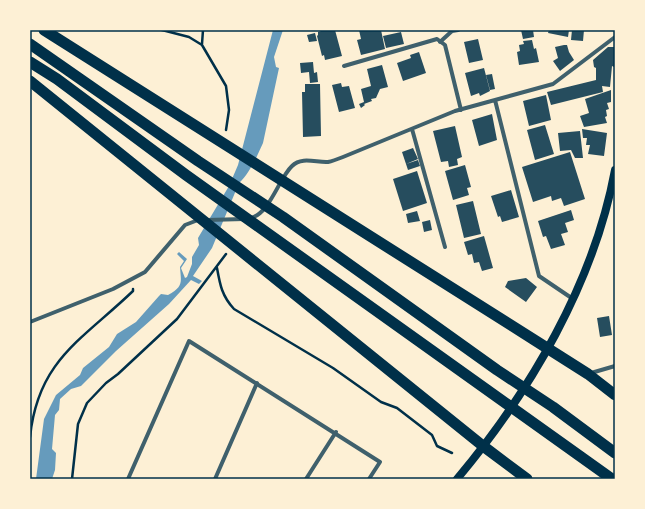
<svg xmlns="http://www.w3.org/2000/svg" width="645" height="509" font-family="'Archivo Narrow',sans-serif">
<rect width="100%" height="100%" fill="#fdf0d5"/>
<path fill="#669bbc" d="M273,30H283L274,57L276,67L279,68L263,143C257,156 250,173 239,183L212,248L193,276L202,281L199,284L191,280L169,304L116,351L81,386L71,389L60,399L59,410L55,415L52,449L56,453L55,470L52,479H36L44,419L56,395L80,375L83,368L109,347L117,334L136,322L159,296L161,294L168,295C184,286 181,282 180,267L184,261L177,254L179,252L187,259L181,268L185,278L187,277L192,264V257L199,245L198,238L229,186L238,165Z"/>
<path fill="#264d5e" d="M324,30H335L342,56L325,60L324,55L322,56L317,36L318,35V32Z
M359,30H381L385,49L361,55L357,40L361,39Z
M521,30H533L534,37L523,39Z
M549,30H569L568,37L548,33Z
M572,30H584L583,41L571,40Z
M401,32L404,44L386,48L383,36Z
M315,33L317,41L309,42L307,35Z
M478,39L483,60L469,63L464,42Z
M532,40L534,49L536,48L539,62L519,65L517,52L520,51L519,45L524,44L523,41Z
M564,45H567L569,52L574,60L560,71L553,61L558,58L555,47Z
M608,47H615L614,67L612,66L610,87L602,86L603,92L551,105L547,92L596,80V68L594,67L593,60Z
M419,52L426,73L403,81L397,63L411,58L410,55Z
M313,62L314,73L317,72L318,82L310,83L309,72L301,73L300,63Z
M382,65L388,87L380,89L376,98L371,99L372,101L364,104L365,105L361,108L359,104L364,102L361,89L371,86L367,69Z
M484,68L490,91L480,96L479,93L471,96L465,73Z
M492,74L495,89L490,90L486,75Z
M341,83L342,87L349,86L355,108L339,112L332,85Z
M305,84H320L321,136L303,137L302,92H305Z
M611,90V102L607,103L609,109L606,110L607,116L605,117L607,123L584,127L580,116L589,113L585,99Z
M546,95L551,120L529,126L523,101Z
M492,114L497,140L479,146L472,120Z
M545,125L554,154L535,160L527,130Z
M455,126L462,157L457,159L458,165L449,167L448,161L441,162L433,131Z
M582,129L607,133L604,156L588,154L590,145H586L587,138H583Z
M580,131L583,158H575L571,150L560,151L558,133Z
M413,148L418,159L406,164L402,152Z
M570,152L585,199L564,206L561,198L552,201L551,196L533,202L522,167Z
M418,160L420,166L408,170L406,164Z
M465,165L471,187L467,188L469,195L453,200L445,171Z
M417,171L427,203L403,211L393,179Z
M511,190L519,217L502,222L500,216L498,217L491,196Z
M473,201L481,234L464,238L456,205Z
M571,210L574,220L565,223L568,232L561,234L565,245L551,249L546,236L543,237L538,221Z
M417,211L420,221L408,223L406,214Z
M430,220L432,230L424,232L422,222Z
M484,236L493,268L482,271L479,262L474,263L472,254L468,255L464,242Z
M526,278L537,287L526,302L505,287L508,281Z
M609,316L612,335L600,337L597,318Z"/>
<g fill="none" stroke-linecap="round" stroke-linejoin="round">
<path stroke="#003049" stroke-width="2.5" d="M162,30L189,37L202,45L226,86L229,110L226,130
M202,44L203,30
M217,268C220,285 222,296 234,309L333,368L381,402L397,408L432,435L437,446L452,453
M30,437C38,360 82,340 133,291V289
M72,479L78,424L87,403L106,383L118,374L177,319L226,254"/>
<path stroke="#3f606c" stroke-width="4" d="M440,42L452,31L458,30
M344,66L437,39L445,45L461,110
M495,100L539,276L573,299
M412,129L445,247
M251,218C270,213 279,178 292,166C302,156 317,163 328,162C333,161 338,159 343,157L455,111L553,84L615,37
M207,220L244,219
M30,322L113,289L145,272L185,225L198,220
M591,373L615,366
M128,479L189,341L380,462L369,479
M215,479L257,383
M306,479L336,432"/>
<path stroke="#003049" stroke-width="8" d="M457,479C530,392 594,283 615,170"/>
<path stroke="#003049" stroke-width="11" d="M44,30L547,348L588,374L615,395
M30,44L198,161L283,217L497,370L553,407L615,453
M30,62L57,79L186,175L612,479
M30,81L483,446L527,479"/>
</g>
<rect width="645" height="509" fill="none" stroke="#fdf0d5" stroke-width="62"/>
<rect x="31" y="31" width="583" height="447" fill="none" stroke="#003049" stroke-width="1.5"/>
</svg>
